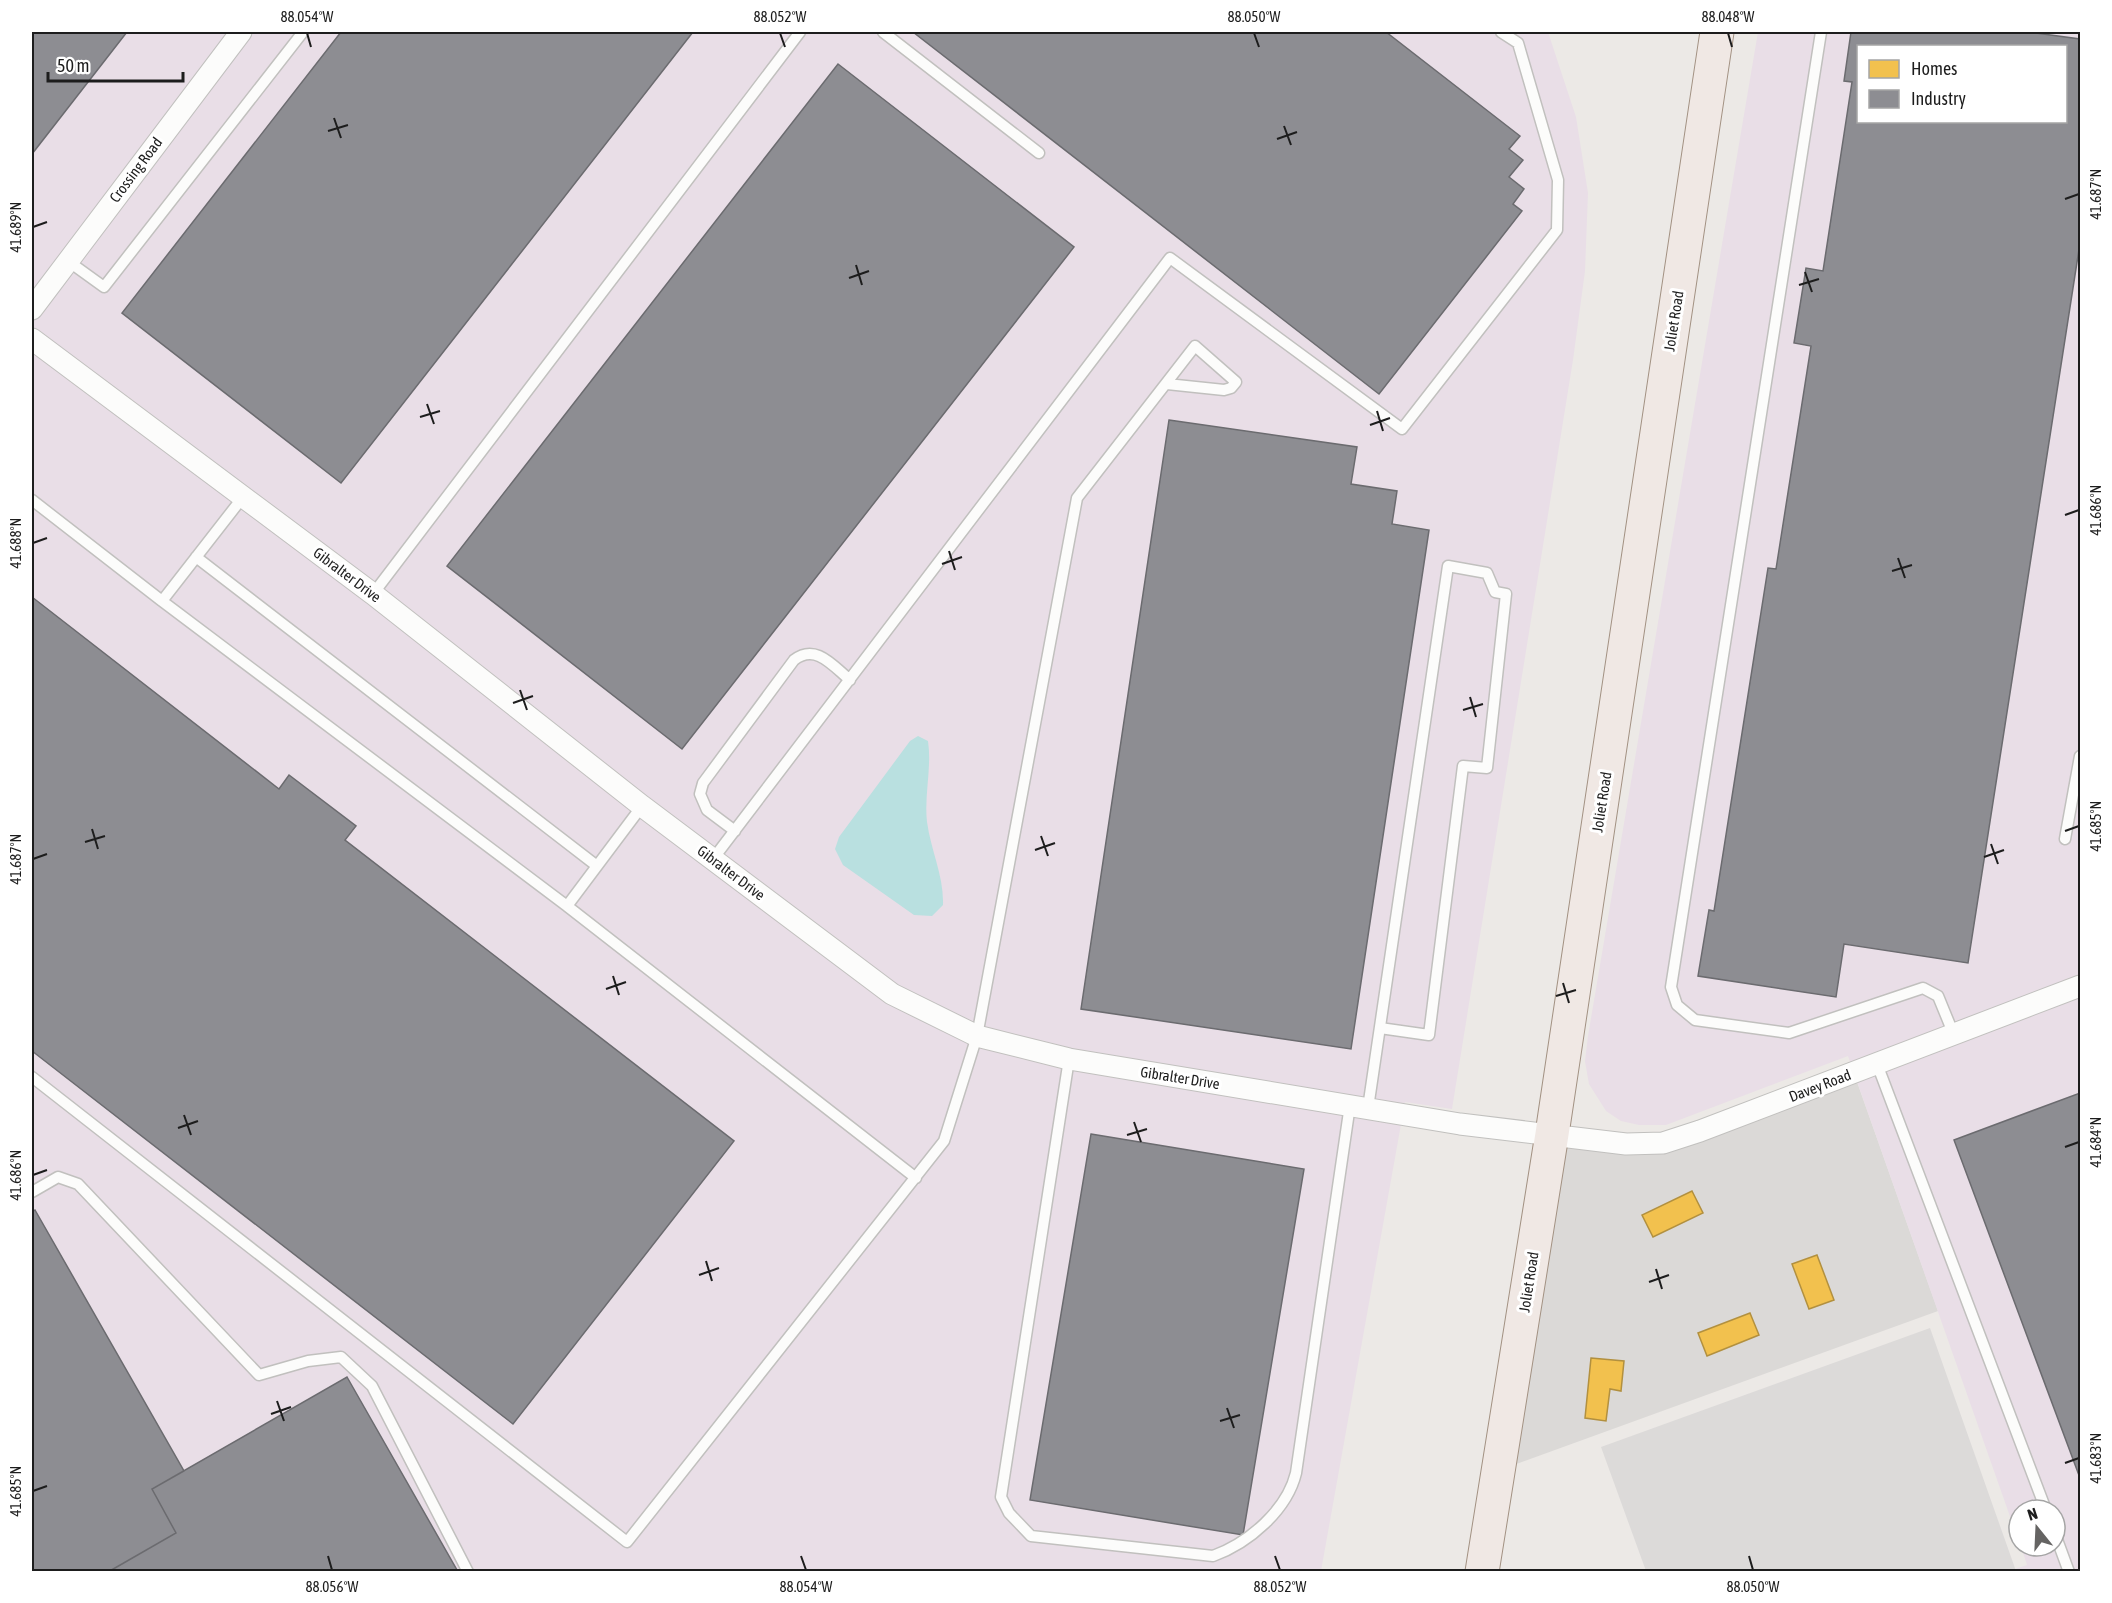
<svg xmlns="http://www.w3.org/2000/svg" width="2112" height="1603" font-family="'Asap Condensed',sans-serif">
<rect width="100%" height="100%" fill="#ece9e6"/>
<path fill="#dbd9d7" d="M1856,1079L1938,1311L1508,1467L1558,1142L1616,1151Z"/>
<path fill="#e9dee7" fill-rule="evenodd" d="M32,32H1548L1576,117L1588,193L1585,271L1573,360L1452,1109L1405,1102L1321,1571L32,1572Z
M1758,32H2080V1571H2009L2027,1565L2021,1546H2055V1510H2019V1542L1848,1056L1666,1125H1639L1621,1121L1606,1111L1589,1084L1585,1061L1588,1036ZM1858,46H2066V122H1858Z"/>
<path fill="#dcdad9" d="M1930,1328L2016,1571H1646L1601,1447Z"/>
<path fill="#b9e0e0" d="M918,736L928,741C932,768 924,795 927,822C931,851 944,876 943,905L932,916L914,915L843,865L835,849L839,837L910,741Z"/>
<path fill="#f2c14e" stroke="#b2903f" stroke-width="1.5" d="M1692,1191L1703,1213L1653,1237L1642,1215Z
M1817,1255L1834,1300L1809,1309L1792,1264Z
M1750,1313L1759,1335L1707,1356L1698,1333Z
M1591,1358L1624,1361L1621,1391L1610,1389L1606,1421L1585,1418Z"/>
<path fill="#8d8d92" stroke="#6b6b6f" stroke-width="1.5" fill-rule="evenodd" d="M32,32H127L32,154Z
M341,32H693L341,483L122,313Z
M913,32H1386L1520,136L1509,149L1523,160L1509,177L1524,189L1513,204L1522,211L1379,394Z
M1851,32H2029L2080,39V243L1968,963L1844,944L1836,997L1698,976L1709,910L1714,911L1768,568L1776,569L1811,346L1794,343L1806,268L1823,271L1852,82L1844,81ZM1858,46H2066V122H1858Z
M838,64L1074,247L682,749L447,566Z
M1169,420L1357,447L1351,484L1397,491L1392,524L1429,530L1351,1049L1081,1009Z
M32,597L279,789L289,775L356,826L345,840L734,1141L513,1424L32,1051Z
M2080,1093V1478L1954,1140Z
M1091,1134L1304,1169L1243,1535L1030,1500Z
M35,1210L184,1471L152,1489L176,1533L108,1572H32V1212Z
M347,1377L457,1570L108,1572L176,1533L152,1489Z"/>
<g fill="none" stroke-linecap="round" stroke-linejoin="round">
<defs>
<path id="service" d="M883,32L1039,153
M1821,32L1671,987L1677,1005L1695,1020L1789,1033L1923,988L1938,996L1954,1035
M68,261L104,287L303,32
M32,500L162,601L243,497
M196,557L597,866
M373,594L800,32
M162,601L567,906L642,806
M735,831L707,810L700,794L703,783L794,660C816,643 833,666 850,680
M2065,839L2080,756
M713,859L1170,258L1402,429L1557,230L1558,180L1518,43L1501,32
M567,906L916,1178
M1069,1059L1001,1497L1009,1513L1031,1536L1213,1556C1249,1543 1287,1510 1296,1473L1350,1105
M1877,1064L2046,1510
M32,1077L627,1542L944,1141L977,1036L1077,498L1195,346L1236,382L1231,388L1224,390L1167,384
M1368,1108L1448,566L1487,573L1495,592L1506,594L1487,768L1463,766L1429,1035L1380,1028
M32,1192L58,1177L78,1184L259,1375L308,1361L341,1357L372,1386L468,1572
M2055,1534L2069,1572"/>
<path id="minor" d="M32,309L241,32
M32,339L373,594L642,806L892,994L977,1036L1069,1059L1460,1124L1626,1144L1663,1143L1700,1131L2080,986"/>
<path id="primary" d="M1482,1572L1552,1134L1717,32"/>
</defs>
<use href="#service" stroke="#c1c0be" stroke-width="13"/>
<use href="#minor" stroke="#c1c0be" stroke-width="23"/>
<use href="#primary" stroke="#a29182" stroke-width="35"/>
<use href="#service" stroke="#fcfcfb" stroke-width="10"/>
<use href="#minor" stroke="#fcfcfb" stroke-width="21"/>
<use href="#primary" stroke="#f0e8e4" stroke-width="33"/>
</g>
<path fill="none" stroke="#1d1d1d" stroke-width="2" d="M307,33L311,47M780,33L785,47M1254,33L1259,47M1728,33L1732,47M334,118L341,138M1284,126L1291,145M328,131L348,125M1277,139L1297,132M2065,199L2079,194M33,227L47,222M856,265L862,285M1805,272L1812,292M849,278L869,271M1799,285L1819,279M427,404L434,424M1377,411L1383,431M420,417L440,411M1370,425L1390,418M2065,515L2079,510M33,543L47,538M949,551L955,570M1898,558L1905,578M942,564L962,557M1892,571L1912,565M520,690L527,710M1470,697L1476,717M513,703L533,696M1463,710L1483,704M92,829L98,849M2065,831L2079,826M1041,836L1048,856M85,842L105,836M1991,844L1998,864M1035,850L1055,843M1984,857L2004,850M33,859L47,854M613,976L619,995M1563,983L1569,1003M606,989L626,982M1556,996L1576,990M184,1115L191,1135M1134,1122L1141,1142M178,1128L198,1121M1127,1135L1147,1129M2065,1147L2079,1142M33,1175L47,1170M706,1261L712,1281M1656,1269L1662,1289M699,1275L719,1268M1649,1282L1669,1275M277,1401L284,1421M1227,1408L1234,1428M271,1414L291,1407M1220,1421L1240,1415M2065,1463L2079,1458M33,1491L47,1486M328,1556L332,1570M801,1556L806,1570M1275,1556L1280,1570M1749,1556L1753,1570"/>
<g text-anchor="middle" stroke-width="6" stroke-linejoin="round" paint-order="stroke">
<g font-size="15" fill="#1d1d1d" stroke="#fff">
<text transform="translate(136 170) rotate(-53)" y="5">Crossing Road</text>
<text transform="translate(1674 321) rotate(-81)" y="5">Joliet Road</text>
<text transform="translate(347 575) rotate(37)" y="5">Gibralter Drive</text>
<text transform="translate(1602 802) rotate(-81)" y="5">Joliet Road</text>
<text transform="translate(731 873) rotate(37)" y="5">Gibralter Drive</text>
<text transform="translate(1180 1078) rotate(9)" y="5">Gibralter Drive</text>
<text transform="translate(1820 1086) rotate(-21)" y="5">Davey Road</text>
<text transform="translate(1529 1282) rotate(-81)" y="5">Joliet Road</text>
</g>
</g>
<rect width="2112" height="1603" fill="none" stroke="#ffffff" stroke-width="66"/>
<rect x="1857" y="45" width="210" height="78" fill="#ffffff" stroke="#a5a5a5" stroke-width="1.5"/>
<rect x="1869" y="60" width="30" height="18" fill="#f2c14e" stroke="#a5a5a5" stroke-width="1.5"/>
<text x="1911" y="75" font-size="18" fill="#1d1d1d">Homes</text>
<rect x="1869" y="90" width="30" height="18" fill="#8d8d92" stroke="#a5a5a5" stroke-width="1.5"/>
<text x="1911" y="105" font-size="18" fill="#1d1d1d">Industry</text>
<g transform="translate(2037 1528) rotate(342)"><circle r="28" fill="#ffffff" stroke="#a5a5a5" stroke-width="1.5"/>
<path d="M0-4.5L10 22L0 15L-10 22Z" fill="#656463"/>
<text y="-9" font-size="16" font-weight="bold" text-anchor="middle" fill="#1d1d1d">N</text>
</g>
<path d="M48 72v9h135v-9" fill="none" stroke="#1d1d1d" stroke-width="3"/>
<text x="57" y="72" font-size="18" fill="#1d1d1d" stroke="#ffffff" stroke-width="4.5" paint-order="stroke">50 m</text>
<rect x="33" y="33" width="2046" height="1537" fill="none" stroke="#1d1d1d" stroke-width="2"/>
<g font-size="15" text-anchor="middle" fill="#1d1d1d">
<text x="307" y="22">88.054°W</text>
<text x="780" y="22">88.052°W</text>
<text x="1254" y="22">88.050°W</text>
<text x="1728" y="22">88.048°W</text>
<text transform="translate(2096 194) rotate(-90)" y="5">41.687°N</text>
<text transform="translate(16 227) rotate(-90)" y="5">41.689°N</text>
<text transform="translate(2096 510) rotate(-90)" y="5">41.686°N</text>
<text transform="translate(16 543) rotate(-90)" y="5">41.688°N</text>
<text transform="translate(2096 826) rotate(-90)" y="5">41.685°N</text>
<text transform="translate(16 859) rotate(-90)" y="5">41.687°N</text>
<text transform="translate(2096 1142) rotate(-90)" y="5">41.684°N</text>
<text transform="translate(16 1175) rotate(-90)" y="5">41.686°N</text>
<text transform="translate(2096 1458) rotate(-90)" y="5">41.683°N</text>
<text transform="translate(16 1491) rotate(-90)" y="5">41.685°N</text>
<text x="332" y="1592">88.056°W</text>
<text x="806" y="1592">88.054°W</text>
<text x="1280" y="1592">88.052°W</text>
<text x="1753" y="1592">88.050°W</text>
</g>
</svg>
